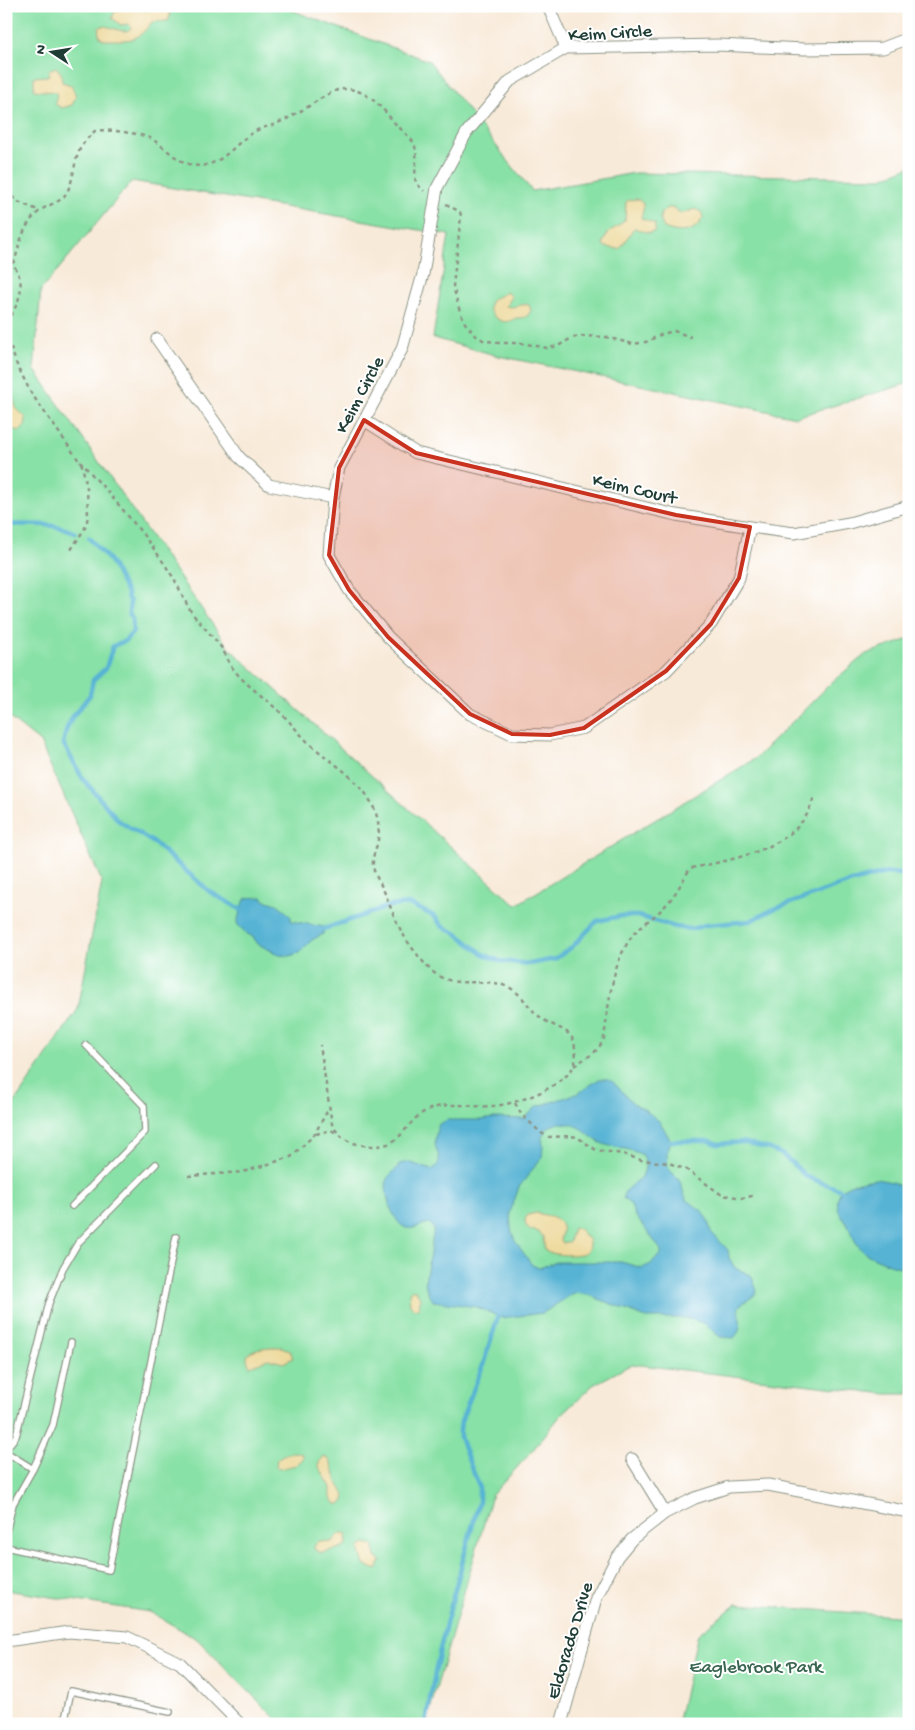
<svg xmlns="http://www.w3.org/2000/svg" width="915" height="1730" font-family="'Gochi Hand',sans-serif">
<rect width="100%" height="100%" fill="#fff"/>
<filter id="ink" filterUnits="userSpaceOnUse"><feTurbulence type="fractalNoise" baseFrequency=".02" numOctaves="2"/><feDisplacementMap in="SourceGraphic" scale="10" xChannelSelector="R" yChannelSelector="G"/><feConvolveMatrix kernelMatrix="1 2 1 2 8 2 1 2 1" color-interpolation-filters="sRGB"/></filter>
<filter id="wash" filterUnits="userSpaceOnUse"><feTurbulence type="fractalNoise" baseFrequency=".0096" numOctaves="4" result="noise"/><feDisplacementMap in="SourceGraphic" scale="20" xChannelSelector="R" yChannelSelector="G"/><feGaussianBlur stdDeviation="1.12" result="paint"/><feColorMatrix in="noise" values="0 0 0 0 0 0 0 0 0 0 0 0 0 0 0 0 0 1.4 0 .05"/><feComposite in="paint" operator="in"/></filter>
<g filter="url(#wash)">
<rect width="100%" height="100%" fill="#f8ead9"/>
<path fill="#88e1a6" stroke="#548f6d" d="M6,6H280L429,61L532,191L635,173L882,178L909,167V383L796,417L499,356L433,338L449,235L132,181L41,290L34,369L229,648L516,905L756,758L832,682L866,654L909,639V1394H887L632,1364L593,1385L561,1415L532,1451L492,1495L426,1724H281L197,1639L150,1612L6,1590V1112L11,1108L78,1009L102,882L40,742L6,715Z
M737,1604L909,1617V1724H677L698,1634Z"/>
<path fill="#eeda9e" stroke="#868c69" d="M124,6H142L144,10H149L152,6H164L170,12V16L168,21L152,22C136,43 130,40 104,40C101,38 100,38 99,34C95,18 119,32 124,31C128,31 129,30 131,28L129,24L121,25L112,18L115,11L124,8Z
M56,67L61,73L62,82L71,85L76,96L72,105L62,108L55,104L57,95L55,92L34,90V77L48,76L49,70Z
M637,199C647,204 643,208 641,218L655,224V231L649,233L634,228C628,235 626,243 619,249L606,247L603,245C604,231 618,228 625,220L626,202L629,200Z
M668,208H674L681,214L695,209L701,212L703,217C696,234 679,234 664,228L660,219L661,213Z
M507,292L512,297L506,306C514,309 521,303 529,305L531,310C527,318 526,317 518,318C513,318 515,319 510,321C501,324 493,317 489,309L491,300Z
M6,395L13,398L16,408L26,418L25,426L20,431C19,430 12,430 11,429C3,424 6,403 6,395Z
M536,1213C543,1214 560,1218 562,1226C563,1230 561,1236 560,1239L563,1243L569,1242L573,1228L579,1229L589,1241C589,1245 589,1249 586,1252C579,1257 552,1255 545,1251L543,1237L539,1232L531,1230L526,1226L525,1219L528,1215Z
M411,1290H416L420,1299L419,1307L414,1309L410,1304L409,1293Z
M282,1347L290,1351L293,1358L283,1363L268,1359L250,1366C237,1346 271,1347 282,1347Z
M294,1452L303,1454V1459L296,1465L279,1469L276,1467L277,1459L283,1455Z
M324,1457L330,1460L337,1482L345,1494L344,1501L340,1504H336L331,1498V1487L319,1467V1462Z
M341,1533H346L347,1544C340,1550 330,1550 321,1553L314,1549L315,1545L319,1541L332,1542Z
M366,1543L373,1545L376,1557L381,1561L377,1570L364,1565L359,1548Z"/>
<path fill="#56b3d4" stroke="#3a7884" fill-rule="evenodd" d="M262,897L264,900C282,905 279,905 291,917V921L324,927L323,934L312,940L299,953L290,956L280,955L258,944L253,937L246,933L237,924L241,907L246,898Z
M599,1079H608L613,1082L634,1104L644,1109L660,1122L671,1141L667,1153L668,1169L679,1179L686,1199L702,1211L708,1221L711,1232L728,1250L729,1258L735,1268L751,1275L757,1290L755,1295L739,1306C737,1320 746,1324 734,1338L720,1337L704,1323L686,1318H646L589,1295L574,1293L543,1313L502,1318L476,1307L433,1301L427,1291L425,1282L434,1229L430,1223C423,1224 413,1230 407,1228C393,1225 383,1191 387,1179C390,1173 397,1171 399,1164L408,1162L432,1170C446,1160 435,1154 435,1141C435,1136 437,1131 438,1125L447,1120H481L495,1118L524,1119L536,1107L579,1093ZM559,1123C582,1123 584,1134 601,1143C607,1146 613,1146 620,1148C628,1149 636,1152 643,1155C653,1182 624,1182 623,1198L631,1205L634,1214L661,1250V1255L655,1259L651,1264L642,1268L621,1262H556L539,1268L532,1265L515,1241L511,1229L510,1213L519,1187L542,1157L543,1147L542,1137L548,1127Z
M876,1179L892,1182L909,1191V1270C898,1267 874,1259 865,1253C855,1245 852,1234 847,1224C845,1220 842,1218 840,1214C829,1186 855,1182 876,1179Z"/>
<g fill="none" stroke-linecap="round" stroke-linejoin="round">
<path stroke="#56b3d4" stroke-width="4.5" d="M6,524C32,526 49,521 75,533
M89,538L110,561L127,593L128,599L130,601L129,613L132,618L133,632L125,641L113,646L106,668L93,680L90,695L73,716L67,728L63,743L83,779L119,821L154,843L210,892L244,911
M318,931L390,906L409,904L434,916L443,927L456,933L483,954L500,961L530,964L555,959L572,947L597,921L621,916H638L675,927L691,929L706,925L750,921L774,909L841,885L881,874L891,873L909,875
M671,1141H709L718,1144L742,1142L770,1149L783,1155L807,1177L841,1190
M426,1724C437,1648 459,1575 479,1502V1486L468,1459L460,1437V1430L461,1421L483,1365L498,1317"/>
</g>
</g>
<g filter="url(#ink)">
<g fill="none" stroke-linecap="round" stroke-linejoin="round">
<defs>
<path id="lane" d="M72,1206L145,1132L144,1106L86,1045
M6,1449L16,1436L49,1303L63,1268L78,1243L156,1164
M6,1452L33,1469L13,1504L6,1532
M33,1469L53,1425L71,1342
M6,1547L109,1570L176,1237
M64,1724L71,1691L170,1712"/>
<path id="street" d="M548,6L566,48
M157,339L239,457L269,485L333,498
M364,420L416,453L676,515L750,527L794,533L849,523L909,506
M750,527L739,578L711,624L666,671L584,728L550,735L512,734L470,714L388,637L349,590L329,555L333,498L339,468L402,349L423,274L437,188L467,132L510,81L566,48L718,45L805,49L883,48L909,38
M632,1459L665,1513
M6,1641L69,1632L127,1637L180,1663L240,1724
M561,1724L596,1598L617,1557L632,1539L665,1513L695,1498L729,1487L768,1485L909,1512"/>
</defs>
<use href="#lane" stroke="#8c9486" stroke-width="8"/>
<use href="#street" stroke="#8c9486" stroke-width="13"/>
<path stroke="#8c9486" stroke-width="2.5" stroke-dasharray="4 4" stroke-linecap="butt" d="M6,191L18,202L40,211
M446,204L460,212L461,216L453,286L460,312L465,323L475,335L483,340L498,343H521L547,348L558,346L572,338L580,336L606,337L633,344L646,342L662,334L674,331L691,337
M6,253C19,273 26,283 16,306C12,313 8,320 6,328
M12,263L15,261C20,239 26,218 46,207C52,204 61,201 65,195C77,178 71,156 87,139C89,137 92,133 95,131C102,128 143,134 150,138C168,148 182,170 206,165C225,161 236,143 252,133C258,129 266,127 273,125C281,122 289,118 297,113C309,107 320,98 332,92C357,81 378,102 392,120C398,127 409,136 413,142C420,153 413,171 416,183L424,191
M6,332L16,363L31,393L82,465L87,488L88,517L85,528L69,553
M80,461C112,497 145,533 171,574C179,586 184,601 192,613C201,625 212,635 221,647C226,655 229,664 235,671C245,684 260,694 272,705C287,717 297,732 311,745C332,763 351,773 368,797C378,813 381,827 377,845C375,850 373,856 373,861C372,871 378,879 382,887C387,897 390,907 395,918C402,935 413,950 425,964C451,995 478,974 508,987C522,993 528,1008 540,1017C554,1029 573,1027 575,1048C576,1053 576,1060 574,1065C565,1087 514,1105 492,1106C474,1108 455,1102 437,1107C401,1115 408,1153 363,1145C348,1143 339,1137 332,1124L320,1045
M574,1066C587,1056 597,1055 604,1038C609,1004 611,965 632,936C640,925 654,918 663,908C674,897 681,884 689,870L692,868C730,860 784,851 806,816C810,810 812,801 815,795
M515,1103L521,1114L541,1133L549,1137L571,1136L577,1137L596,1150L623,1154L641,1160L669,1163L687,1170L722,1195L743,1198L756,1195
M316,1134L331,1130L336,1133
M188,1176L243,1172L291,1157L314,1135L329,1108"/>
<use href="#lane" stroke="#fff" stroke-width="5.5"/>
<use href="#street" stroke="#fff" stroke-width="11"/>
</g>
</g>
<path fill="#c8321e" fill-opacity="0.2" stroke="#c8321e" stroke-width="4" stroke-linejoin="round" d="M364,420L416,453L676,515L750,527L739,578L711,624L666,671L584,728L550,735L512,734L470,714L388,637L349,590L329,555L339,468Z"/>
<g text-anchor="middle" stroke-width="4" stroke-linejoin="round" paint-order="stroke">
<g font-size="19" fill="#1f3d34" stroke="#fff">
<text transform="translate(610 31) rotate(-3)" y="7">Keim Circle</text>
<text transform="translate(358 394) rotate(-62)" y="7">Keim Circle</text>
<text transform="translate(635 487) rotate(13)" y="7">Keim Court</text>
<text transform="translate(568 1640) rotate(-73)" y="7">Eldorado Drive</text>
</g>
<g font-size="19" fill="#396650" stroke="#fff">
<text x="756" y="1672">Eaglebrook Park</text>
</g>
</g>
<rect width="915" height="1730" fill="none" stroke="#fff" stroke-width="25"/>
<g transform="translate(52 52) rotate(282)" stroke="#ffffff" stroke-width="4" paint-order="stroke">
<path d="M0-4L9 19L0 12L-9 19Z" fill="#1f3d34"/>
<text y="-8" font-size="14" font-weight="bold" text-anchor="middle" fill="#1f3d34">N</text>
</g>
</svg>
